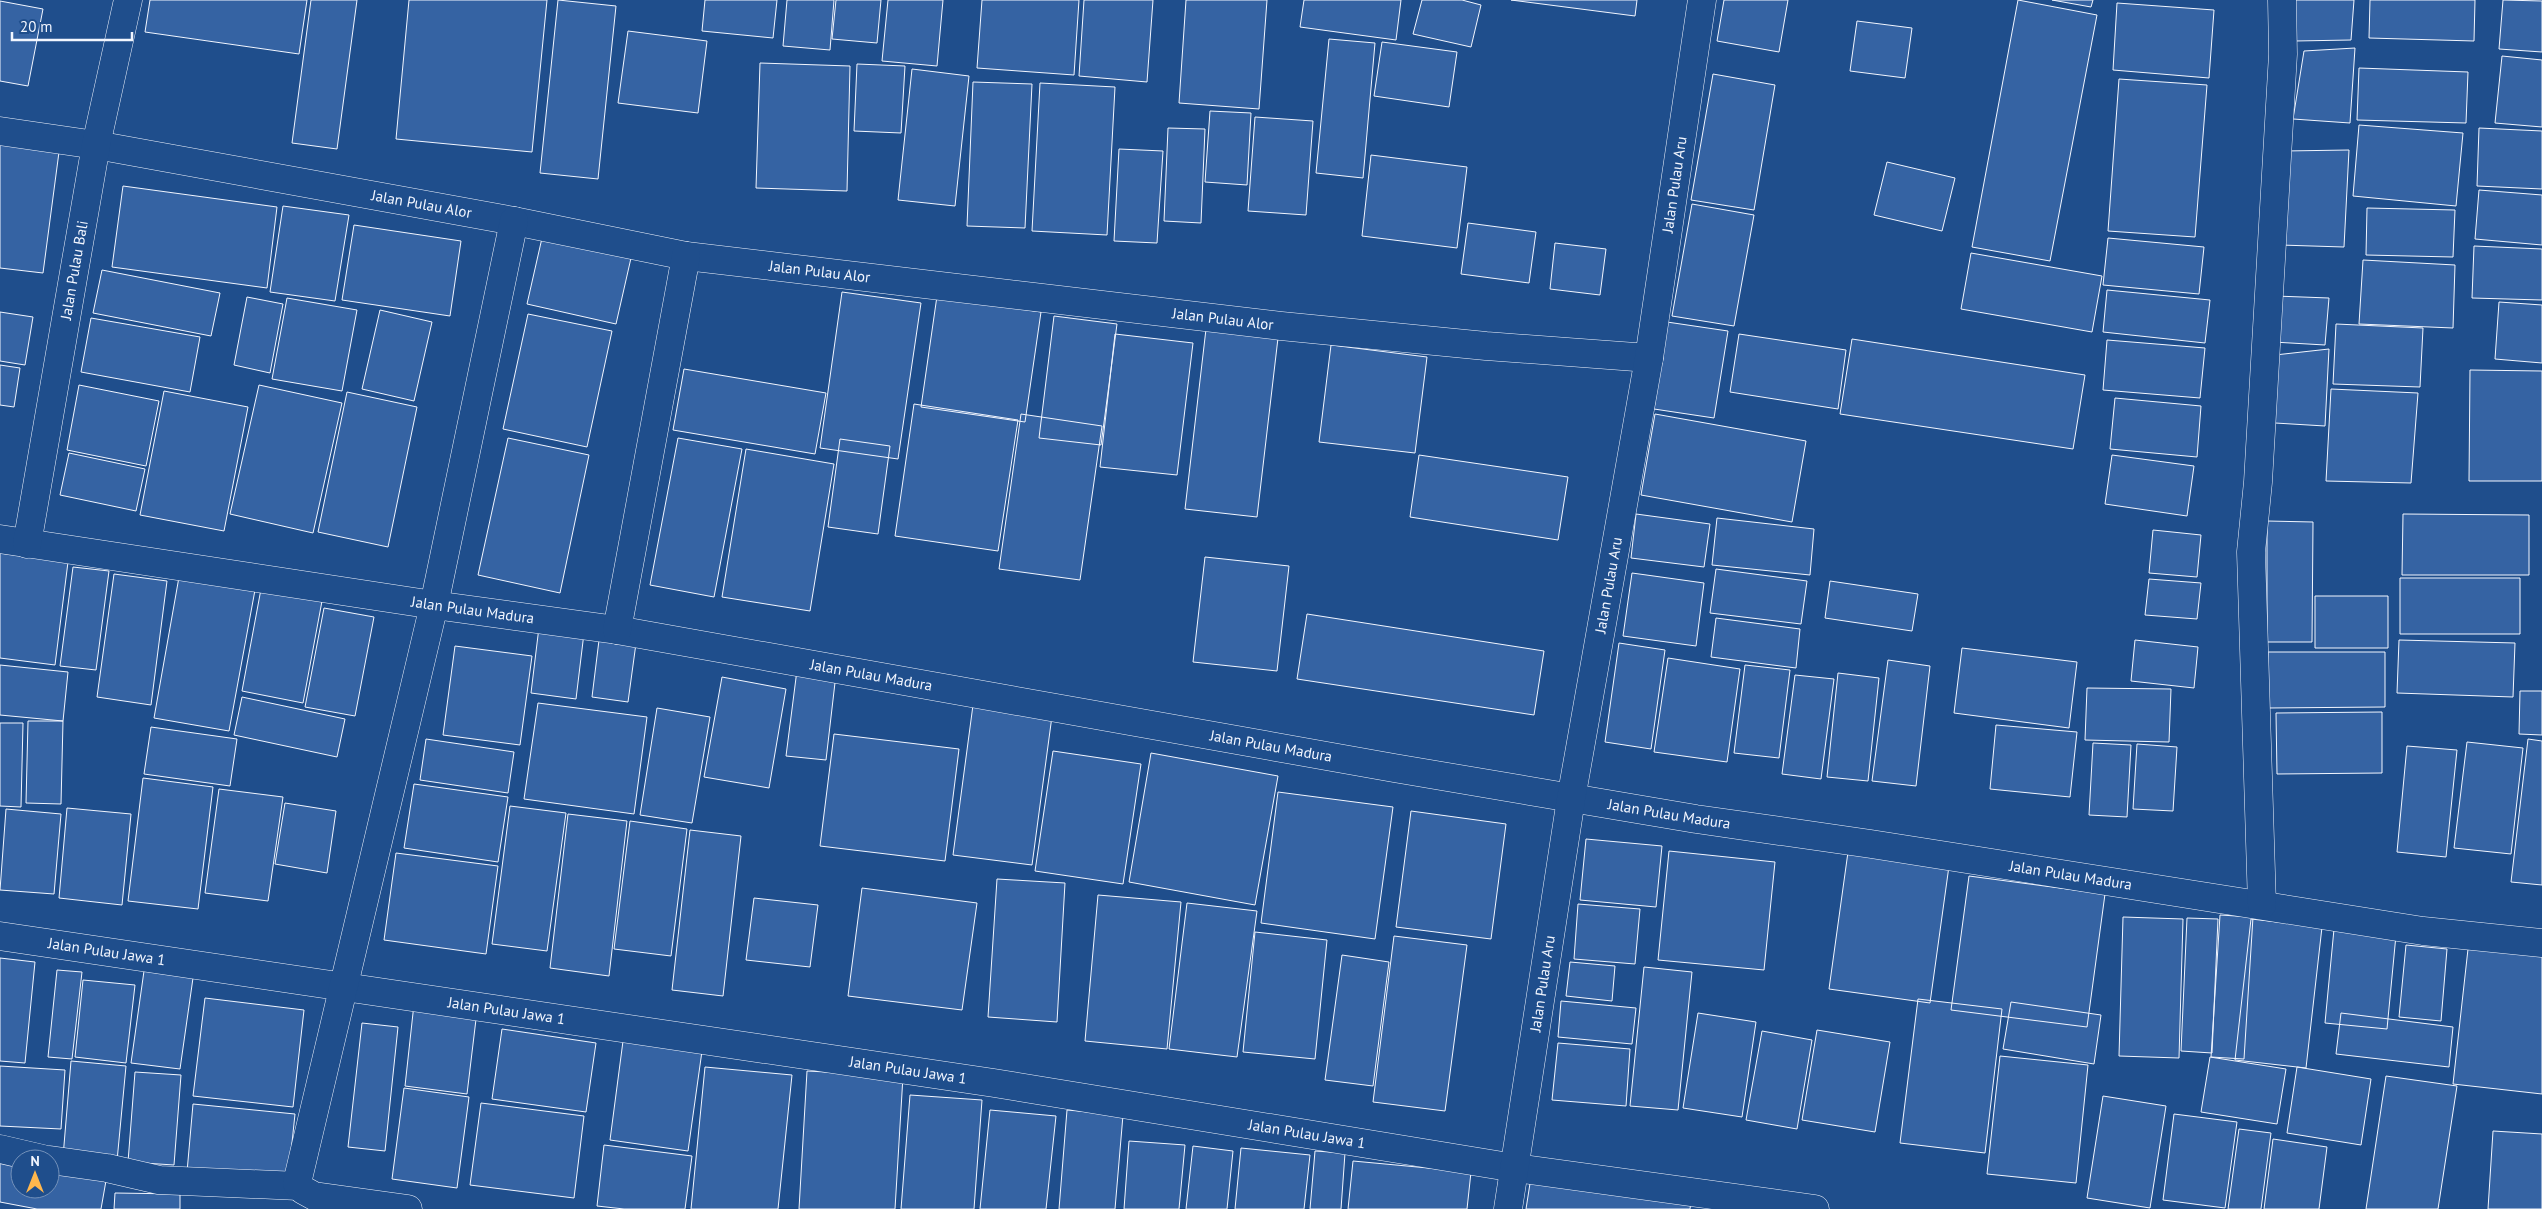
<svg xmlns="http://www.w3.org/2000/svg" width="2542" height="1209" font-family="'PT Sans',sans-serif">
<rect width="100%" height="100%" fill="#1f4e8c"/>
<path fill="#3563a3" stroke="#f2f6ff" d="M150,0H307L299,54L145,32Z
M311,0H357L337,149L292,143Z
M409,0H547L532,152L396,139Z
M558,0L616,6L598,179L540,173Z
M705,0H777L773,38L702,31Z
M787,0H834L830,50L783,46Z
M836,0H881L877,43L832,39Z
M888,0H943L937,66L882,61Z
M982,0H1079L1074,75L977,68Z
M1084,0H1153L1147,82L1079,76Z
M1186,0H1267L1259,109L1179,103Z
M1304,0H1401L1396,40L1300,27Z
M1422,0H1462L1481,5L1471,47L1413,34Z
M1511,0H1637L1635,16Z
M1724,0H1788L1779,52L1717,41Z
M2018,0L2097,15L2050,261L1972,247Z
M2052,0H2093L2091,7Z
M2294,0H2354L2351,40L2295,41Z
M2370,0H2475L2474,41L2369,38Z
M2503,0L2542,1V52L2499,49Z
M0,1L43,9L28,86L0,81Z
M2117,3L2214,10L2209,78L2113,70Z
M1857,21L1912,28L1905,78L1850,71Z
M628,31L707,41L698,113L618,103Z
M1329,39L1375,43L1363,178L1316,173Z
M1382,42L1457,52L1449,107L1374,96Z
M2355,48L2350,123L2293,119L2304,51Z
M2502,56L2542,60V127L2495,123Z
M760,63L850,66L847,191L756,188Z
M857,64L905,66L901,133L854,131Z
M2359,68L2468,72L2466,123L2357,120Z
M912,69L969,76L955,206L898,200Z
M1713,74L1775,85L1754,210L1691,200Z
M2119,79L2207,85L2195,237L2108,231Z
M973,82L1032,84L1025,228L967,226Z
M1040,83L1115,87L1107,235L1032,231Z
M1210,111L1251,113L1247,185L1205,182Z
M1255,117L1313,121L1306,215L1248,211Z
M2359,125L2463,133L2456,206L2353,196Z
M1168,128L1205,129L1201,223L1164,221Z
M2479,128L2542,131V189L2477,186Z
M0,144L59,152L43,273L0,268Z
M1119,149L1163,151L1157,243L1114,241Z
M2349,150L2344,247L2280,245L2284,151Z
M1371,155L1467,167L1457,248L1362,236Z
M1887,162L1955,178L1942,231L1874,215Z
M123,186L277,207L267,288L112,267Z
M2479,190L2542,195V245L2475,239Z
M1692,204L1754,215L1734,326L1672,316Z
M283,206L349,215L335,301L270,292Z
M2367,208L2455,210L2453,257L2366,255Z
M1468,223L1536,232L1529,283L1461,274Z
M354,225L461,241L450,316L342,300Z
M542,238L631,258L616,324L527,304Z
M2108,238L2204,247L2199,294L2103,285Z
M1555,243L1606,249L1600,295L1550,289Z
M2474,246L2542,249V300L2472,298Z
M1971,253L2102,276L2092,332L1961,309Z
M2363,260L2455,265L2453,328L2359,324Z
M102,270L220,293L211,336L93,313Z
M2107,290L2210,300L2205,343L2103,332Z
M842,292L921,303L898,459L820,448Z
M937,296L1041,312L1025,422L921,407Z
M2275,296L2329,298L2325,345L2273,342Z
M247,297L283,304L270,373L234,365Z
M287,298L357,310L342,391L272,379Z
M2499,302L2542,305V363L2495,359Z
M380,310L432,322L414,401L362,389Z
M0,312L33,317L25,365L0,361Z
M528,314L612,331L587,447L503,429Z
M1054,316L1117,324L1101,445L1039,438Z
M91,318L200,337L190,392L81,372Z
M1667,322L1728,331L1714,418L1654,409Z
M2336,324L2423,328L2420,387L2333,384Z
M1206,329L1278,338L1257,517L1185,509Z
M1115,334L1193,343L1177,475L1100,467Z
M1739,334L1846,350L1838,409L1730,392Z
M1852,339L2085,375L2073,449L1840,414Z
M2107,340L2205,348L2200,398L2103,390Z
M1331,345L1427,357L1415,453L1319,442Z
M2329,349L2325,426L2275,423V355Z
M0,365L20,368L14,407L0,405Z
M684,369L826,393L815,454L673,430Z
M2470,370L2542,371V481H2469Z
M79,385L159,401L146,466L67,450Z
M259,385L342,403L313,533L230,514Z
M2331,389L2418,393L2411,483L2326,481Z
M164,391L248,407L224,531L140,515Z
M347,392L417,407L388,547L318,532Z
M2115,398L2201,406L2197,457L2110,449Z
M914,404L1018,420L998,551L895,536Z
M1021,414L1102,426L1080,580L999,569Z
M1655,414L1806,441L1792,522L1641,495Z
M508,438L589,455L560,593L478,575Z
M678,438L742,449L714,597L650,585Z
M840,439L890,446L878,534L828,527Z
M746,449L834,464L810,611L722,597Z
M69,453L145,469L136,511L60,495Z
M1419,455L1568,477L1558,540L1410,517Z
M2112,455L2194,466L2187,516L2105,504Z
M1636,514L1710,524L1704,567L1631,558Z
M2403,514L2529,515V575H2402Z
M1717,518L1814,529L1810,575L1712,565Z
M2267,521L2313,522L2312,642H2267Z
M2153,530L2201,535L2197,577L2149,573Z
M0,553L68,562L55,665L0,658Z
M1205,557L1289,566L1277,671L1193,662Z
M73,567L109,571L96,670L60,666Z
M1716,569L1807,581L1801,624L1710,613Z
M1632,573L1704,583L1696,646L1623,636Z
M114,574L167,581L151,705L97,697Z
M179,577L255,590L229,731L154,718Z
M2400,578H2520V634H2400Z
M2149,579L2201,583L2197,619L2145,615Z
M1830,581L1918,594L1912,631L1825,618Z
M261,589L322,601L303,703L242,691Z
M2315,596H2388V648H2315Z
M324,608L374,617L355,716L305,707Z
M1307,614L1544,651L1534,715L1297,679Z
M1716,618L1800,629L1796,668L1711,657Z
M539,627L584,633L576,699L531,693Z
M600,632L637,636L628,702L592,697Z
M2135,640L2198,647L2194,688L2131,681Z
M2399,640L2515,643L2513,697L2397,693Z
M1619,643L1665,650L1651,749L1605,742Z
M455,646L532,656L520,745L443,735Z
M1962,648L2077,662L2069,728L1954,713Z
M2268,652H2385V707L2268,708Z
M1668,658L1740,669L1727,762L1654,752Z
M1888,660L1930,666L1916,786L1872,781Z
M0,665L68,672L63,721L0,715Z
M1745,665L1790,670L1779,758L1734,753Z
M797,670L836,674L826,760L786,756Z
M1838,673L1879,678L1868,781L1827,777Z
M1795,675L1834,679L1821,779L1782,774Z
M722,677L786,689L769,788L704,777Z
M2087,688L2171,689L2169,742L2085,740Z
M2520,691H2542V735L2519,734Z
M242,697L345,719L337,757L234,735Z
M538,703L647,717L634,814L524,799Z
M973,705L1052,716L1032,865L953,855Z
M657,708L710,717L692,823L640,815Z
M2382,712V773L2277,774L2276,713Z
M28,721H63L61,804L26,803Z
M0,723H23L21,807L0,806Z
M1996,725L2077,732L2070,797L1990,789Z
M151,727L237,739L230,786L144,774Z
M834,734L959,749L945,861L820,846Z
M426,739L514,752L508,793L420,780Z
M2528,739L2542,741V885L2511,882Z
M2467,742L2523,748L2511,854L2454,848Z
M2093,743L2131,745L2127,817L2089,815Z
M2137,744L2177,747L2173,811L2133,809Z
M2407,746L2457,750L2446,857L2397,852Z
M1053,751L1141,764L1123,884L1035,871Z
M1151,753L1278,776L1255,905L1129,882Z
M143,778L213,787L198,909L128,901Z
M414,784L508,797L498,862L404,848Z
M219,789L283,797L268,901L205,893Z
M1278,792L1393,807L1375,939L1261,923Z
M285,803L336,811L327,873L275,864Z
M510,806L566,813L547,951L492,944Z
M67,808L131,814L122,905L59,898Z
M6,809L61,814L54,894L0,890Z
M1411,811L1506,824L1491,939L1396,927Z
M568,814L627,821L609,976L550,968Z
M630,821L687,829L671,956L614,949Z
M690,830L741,836L723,996L672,990Z
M1586,839L1662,846L1656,907L1580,900Z
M1669,851L1775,862L1764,970L1658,960Z
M1848,852L1949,866L1930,1003L1829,989Z
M396,853L498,866L486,954L384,940Z
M1969,876L2105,894L2087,1027L1951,1010Z
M997,879L1065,883L1057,1022L988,1017Z
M862,888L977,903L962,1010L848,996Z
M1098,895L1181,902L1167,1049L1085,1041Z
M754,898L818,905L810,967L746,960Z
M1187,903L1257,911L1237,1057L1169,1049Z
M1578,904L1640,909L1635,964L1574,959Z
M2220,915L2253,917L2244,1059L2211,1057Z
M2123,917L2183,919L2179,1058L2119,1056Z
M2187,918L2218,919L2212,1053L2181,1051Z
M2251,919L2322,927L2306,1068L2235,1060Z
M2334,929L2396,935L2387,1029L2325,1023Z
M1255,932L1327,940L1315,1059L1243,1052Z
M1394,936L1467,945L1445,1111L1373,1102Z
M2469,940L2542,948V1094L2453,1084Z
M2406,945L2447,949L2441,1021L2399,1017Z
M1342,955L1389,962L1373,1086L1325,1080Z
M0,958L35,962L25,1063L0,1061Z
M1570,962L1615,966L1612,1001L1566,996Z
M1644,967L1692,972L1678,1110L1630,1106Z
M57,970L82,972L72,1059L48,1057Z
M144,971L193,978L180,1069L131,1063Z
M83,980L135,985L126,1063L75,1057Z
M205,998L304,1010L293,1107L193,1096Z
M1918,999L2002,1009L1985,1153L1900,1143Z
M1561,1001L1636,1008L1632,1044L1558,1037Z
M2011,1002L2101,1015L2094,1064L2003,1049Z
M414,1004L477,1011L467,1094L405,1086Z
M1698,1013L1756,1022L1742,1117L1683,1108Z
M2341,1013L2453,1027L2449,1067L2336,1054Z
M362,1023L398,1027L385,1151L348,1147Z
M502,1029L596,1043L586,1112L492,1099Z
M1817,1030L1890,1042L1875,1132L1802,1120Z
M1762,1031L1812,1040L1797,1129L1746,1120Z
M623,1041L702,1051L688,1151L610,1140Z
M1558,1043L1630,1049L1626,1106L1552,1100Z
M2000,1056L2088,1065L2076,1183L1987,1174Z
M2210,1057L2286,1069L2277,1124L2201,1112Z
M71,1061L126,1066L117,1161L63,1157Z
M0,1066L65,1070L61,1129L0,1126Z
M705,1067L792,1075L778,1209H691Z
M2297,1067L2371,1079L2361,1145L2287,1133Z
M807,1071L903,1076L895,1209H799Z
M135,1072L181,1075L174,1165L128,1162Z
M2386,1076L2457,1086L2438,1209H2366Z
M404,1088L469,1097L457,1188L392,1179Z
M910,1095L982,1100L974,1209H901Z
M2103,1096L2166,1106L2150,1208L2087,1198Z
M481,1103L584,1116L574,1198L470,1185Z
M193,1104L295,1114L288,1181L187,1172Z
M990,1110L1056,1116L1046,1209H980Z
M1067,1110L1123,1115L1115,1209H1059Z
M2174,1114L2237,1122L2225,1208L2163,1200Z
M2239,1129L2271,1133L2261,1209H2228Z
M2493,1131L2542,1134V1209H2488Z
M2273,1139L2327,1147L2319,1209H2264Z
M1129,1141L1185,1145L1179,1209H1124Z
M604,1145L692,1156L685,1209H624L597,1206Z
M1193,1146L1233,1151L1227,1209H1186Z
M1241,1148L1310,1155L1304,1209H1235Z
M1315,1151L1345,1153L1341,1209H1310Z
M0,1155L20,1159V1189H50V1164L107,1175L101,1209H37L0,1202Z
M1353,1161L1471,1172L1467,1209H1348Z
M1531,1177L1691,1202L1690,1209H1526Z
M115,1193L180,1194V1209H114Z"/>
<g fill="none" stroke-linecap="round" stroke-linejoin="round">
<defs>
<g id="minor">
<path id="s1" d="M0,131L96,145L514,221L686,256L1281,326L1486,346L1649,358"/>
<path id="s2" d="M0,539L434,605L617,630L1394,768L1696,819L1871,844L2423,931L2542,943"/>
<path id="s3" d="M27,544L96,145L128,0"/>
<path d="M617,630L686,256"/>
<path d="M2262,905L2251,552L2258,482L2283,54L2282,0"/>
<path id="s4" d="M0,936L994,1083L1515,1168L1815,1209"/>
<path d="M0,1149L43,1159"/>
<path d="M50,1160L107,1168L159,1180L299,1186"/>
<path d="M408,1209L314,1196L303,1190L297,1183L434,605L514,221"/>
<path id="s5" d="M1508,1209L1571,799L1649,358L1702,0"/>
</g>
</defs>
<use href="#minor" stroke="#f2f6ff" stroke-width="29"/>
<use href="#minor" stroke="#1f4e8c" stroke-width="28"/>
</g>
<g text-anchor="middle" stroke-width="4" stroke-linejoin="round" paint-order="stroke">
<g font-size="15" fill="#f2f6ff" stroke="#1f4e8c">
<text dy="5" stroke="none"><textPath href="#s5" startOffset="1038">Jalan Pulau Aru</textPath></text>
<text dy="5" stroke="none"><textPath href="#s1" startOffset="428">Jalan Pulau Alor</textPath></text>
<text dy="5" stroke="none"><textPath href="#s3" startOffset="278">Jalan Pulau Bali</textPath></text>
<text dy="5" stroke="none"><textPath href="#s1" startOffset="832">Jalan Pulau Alor</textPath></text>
<text dy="5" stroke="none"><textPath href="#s1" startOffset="1238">Jalan Pulau Alor</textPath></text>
<text dy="5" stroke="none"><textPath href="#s5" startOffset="632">Jalan Pulau Aru</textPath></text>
<text dy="5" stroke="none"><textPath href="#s2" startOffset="478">Jalan Pulau Madura</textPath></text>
<text dy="5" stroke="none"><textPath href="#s2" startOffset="882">Jalan Pulau Madura</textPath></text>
<text dy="5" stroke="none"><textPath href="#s2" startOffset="1288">Jalan Pulau Madura</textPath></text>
<text dy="5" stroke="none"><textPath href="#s2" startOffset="1692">Jalan Pulau Madura</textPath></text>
<text dy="5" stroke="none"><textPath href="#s2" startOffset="2098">Jalan Pulau Madura</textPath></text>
<text dy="5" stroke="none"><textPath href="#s4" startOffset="108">Jalan Pulau Jawa 1</textPath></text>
<text dy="5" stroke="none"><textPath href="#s5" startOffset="228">Jalan Pulau Aru</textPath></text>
<text dy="5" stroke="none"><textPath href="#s4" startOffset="512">Jalan Pulau Jawa 1</textPath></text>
<text dy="5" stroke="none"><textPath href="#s4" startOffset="918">Jalan Pulau Jawa 1</textPath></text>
<text dy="5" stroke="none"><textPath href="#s4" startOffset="1322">Jalan Pulau Jawa 1</textPath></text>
</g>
</g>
<g transform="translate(35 1174)"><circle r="24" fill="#1f4e8c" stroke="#7391ba"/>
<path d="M0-4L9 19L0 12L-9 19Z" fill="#ffb74d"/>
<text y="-8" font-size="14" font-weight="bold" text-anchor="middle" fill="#f2f6ff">N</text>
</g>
<path d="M12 32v8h120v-8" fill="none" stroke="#f2f6ff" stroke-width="2.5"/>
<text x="20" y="32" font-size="15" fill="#f2f6ff" stroke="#1f4e8c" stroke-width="4" paint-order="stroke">20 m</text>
</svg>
